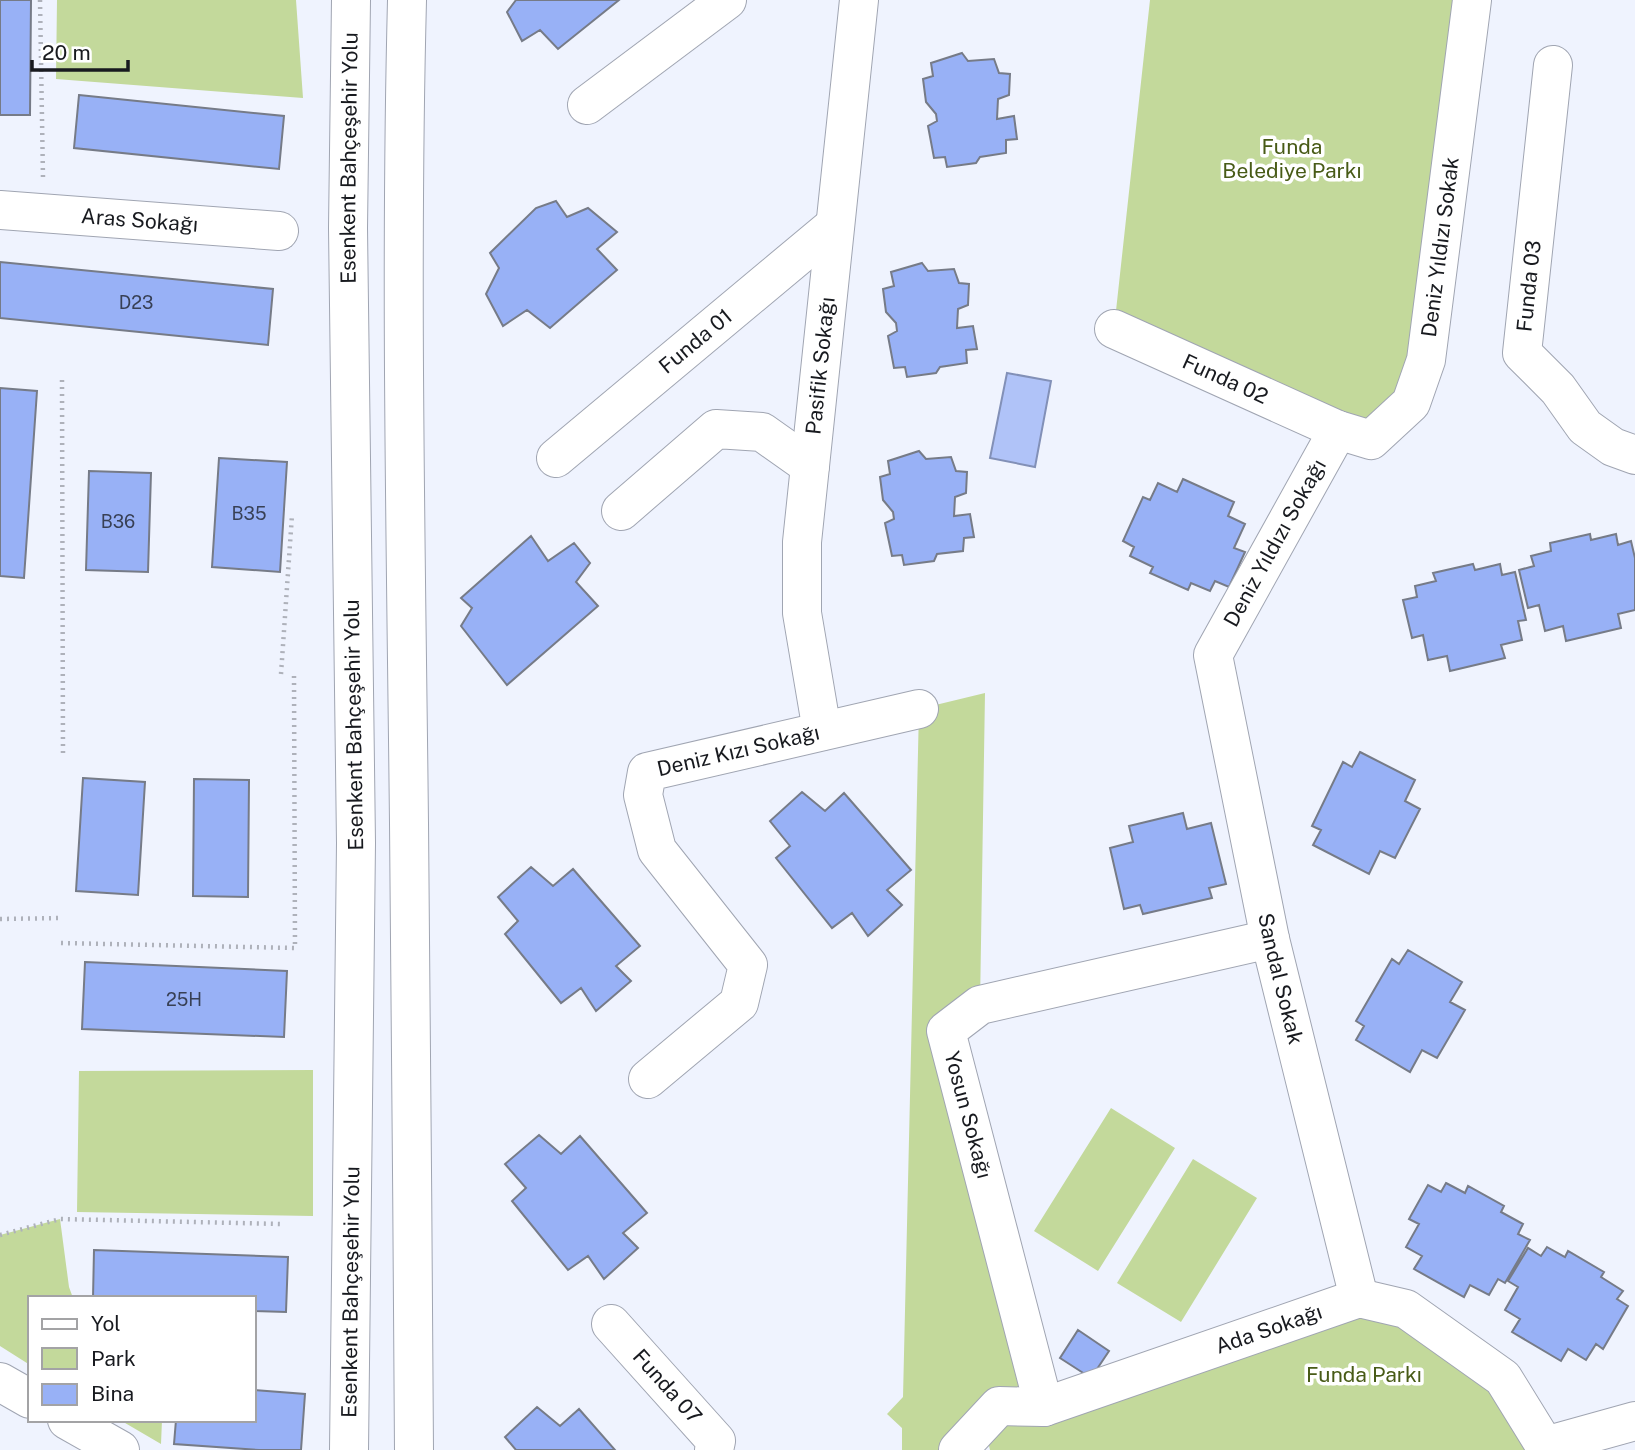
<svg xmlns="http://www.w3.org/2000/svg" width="1635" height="1450" font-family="'Public Sans',sans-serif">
<rect width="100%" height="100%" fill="#eff3fe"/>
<path fill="#c3d99b" d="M57,0H296L303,98L56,79Z
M1150,0H1472L1426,360L1371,440L1114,329Z
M985,693L980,1005L946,1032L1044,1406L1359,1298L1503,1378L1544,1450H990L984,1424L958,1450H902V1428L887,1414L903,1397L919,709Z
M313,1070V1216L77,1212L79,1071Z
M1111,1108L1175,1148L1098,1271L1034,1231Z
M1193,1159L1257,1198L1181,1322L1117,1283Z
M60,1219L69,1287L73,1298H30V1365L0,1346V1235Z
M120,1420H162L161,1444Z"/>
<path fill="#b0c3f8" stroke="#8290b7" stroke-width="2" d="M1007,373L1051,381L1035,467L990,458Z"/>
<path fill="#98b1f6" stroke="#767b87" stroke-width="2" d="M0,0H31L30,115H0Z
M516,0H619L558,49L540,30L522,41L507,12Z
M962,53L968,61L994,59L999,73L1010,74L1009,95L998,99L997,119L1014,116L1017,139L1006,140V153L980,157L976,163L947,167L945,157L934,158L928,126L937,121L936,114L926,102L923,79L933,76L931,63Z
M79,95L284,116L279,169L74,148Z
M556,201L567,217L588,208L617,232L597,249L617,270L550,328L527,310L503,326L486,294L499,268L490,253L536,208Z
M0,262L273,289L268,345L0,318Z
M922,263L928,271L954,269L959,283L969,284L968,305L958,309L957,328L973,326L977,349L966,350L967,363L940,367L936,373L907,377L905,367L894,368L888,336L897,331L896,323L886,312L883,289L894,286L891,272Z
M0,388L37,391L24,578L0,576Z
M919,451L926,459L951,457L956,471L967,472L966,493L955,497L954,516L970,514L974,537L964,538L963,551L937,554L934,561L904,565L902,555L892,556L885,523L894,519L893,512L883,500L880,477L890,474L888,461Z
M219,458L287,462L280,572L212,567Z
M89,471L151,473L148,572L86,570Z
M1183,479L1234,502L1228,516L1245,524L1234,548L1245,552L1229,587L1215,581L1210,591L1191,583L1188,590L1150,573L1153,567L1130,556L1134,547L1123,541L1143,497L1150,500L1158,483L1177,492Z
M1590,534L1591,540L1616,534L1618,545L1631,541L1635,558V610L1618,614L1621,628L1566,641L1563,626L1545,631L1539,605L1528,608L1519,570L1534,566L1531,556L1551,551L1550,543Z
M531,536L548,561L574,543L590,563L576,582L598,606L507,685L461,626L472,608L461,598Z
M1473,564L1475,570L1500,564L1502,575L1515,572L1526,620L1518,621L1522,640L1501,645L1505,658L1450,671L1447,656L1428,660L1423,635L1412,638L1403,600L1417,597L1415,586L1436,581L1433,573Z
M1360,752L1415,780L1405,801L1420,809L1395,858L1380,851L1369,874L1313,845L1321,830L1312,826L1343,762L1352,767Z
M83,778L145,782L138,895L76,891Z
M194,779L249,780L248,897L193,896Z
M802,792L825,811L844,793L911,870L887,890L902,905L868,936L852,913L832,928L776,858L790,846L770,821Z
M1183,813L1187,829L1211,823L1226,884L1209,888L1212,898L1143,914L1140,905L1124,909L1110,848L1133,842L1129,826Z
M531,867L553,886L573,869L640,946L616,966L631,981L596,1011L581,988L561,1003L505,934L518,921L498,897Z
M1408,950L1462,982L1450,1002L1465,1010L1437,1058L1422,1050L1410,1072L1356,1040L1364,1026L1356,1021L1392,959L1399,964Z
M85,962L287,971L284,1037L82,1029Z
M539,1135L561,1154L580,1136L647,1213L623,1233L638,1248L604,1279L588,1256L568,1270L512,1201L526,1188L505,1164Z
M1446,1183L1465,1193L1468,1186L1504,1206L1501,1212L1523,1224L1518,1234L1530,1240L1505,1283L1498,1279L1489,1295L1470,1285L1464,1297L1414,1269L1422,1256L1406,1247L1419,1224L1409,1219L1428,1185L1441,1192Z
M1547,1247L1565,1257L1568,1251L1604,1272L1601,1277L1623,1291L1617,1299L1628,1306L1603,1349L1596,1344L1586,1360L1568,1349L1561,1361L1512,1332L1520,1319L1505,1310L1518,1287L1508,1281L1528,1248L1541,1256Z
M94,1250L288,1257L286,1312L254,1311V1298H93Z
M1078,1330L1109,1351L1091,1378L1060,1358Z
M254,1390L305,1394L301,1450H259L174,1444L176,1420H254Z
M537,1407L560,1426L579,1409L615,1450H516L505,1437Z"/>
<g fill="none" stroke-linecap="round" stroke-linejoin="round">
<defs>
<g id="minor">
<path d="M1553,65L1522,353L1558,389L1585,427L1613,447L1635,455"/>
<path d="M587,105L727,0"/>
<path id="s1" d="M0,210L279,231"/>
<path id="s2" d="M1114,329L1338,430L1371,440L1411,403L1426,360L1472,0"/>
<path id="s3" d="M1338,430L1213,655L1270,939L1359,1298"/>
<path id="s4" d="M556,458L835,225"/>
<path d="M621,511L716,429L762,432L810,466"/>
<path id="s5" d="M822,731L802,613V542L859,0"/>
<path id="s6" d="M648,1079L739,1003L748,965L657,850L643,795L647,772L919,709"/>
<path id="s7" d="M611,1324L716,1441L714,1450"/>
<path d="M1044,1407L946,1031L980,1005L1270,939"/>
<path d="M1545,1446L1635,1421"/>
<path id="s8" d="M958,1450L999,1406L1044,1407L1359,1298L1406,1309L1503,1378L1545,1446"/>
</g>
<g id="major">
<path d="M407,0C400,274 406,549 409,823C412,1032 412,1241 414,1450"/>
<path d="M0,1382L30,1399"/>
<path d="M67,1420L120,1450"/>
<path id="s9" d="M349,1450L356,843L348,228L351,0"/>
</g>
</defs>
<use href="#minor" stroke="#a0a5b2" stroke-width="40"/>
<use href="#major" stroke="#a0a5b2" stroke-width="40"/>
<path stroke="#aeb1ba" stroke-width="4.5" stroke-dasharray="2 5" stroke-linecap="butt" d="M40,0L43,178
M62,380L63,757
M281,674L292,515
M0,919L61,918
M61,943L295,948L294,675
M0,1235L60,1219L282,1224"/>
<use href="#minor" stroke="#fff" stroke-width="38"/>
<use href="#major" stroke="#fff" stroke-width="38"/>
</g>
<g text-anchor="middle" stroke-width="7" stroke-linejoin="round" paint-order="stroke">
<g font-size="18" fill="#384055">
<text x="136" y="309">D23</text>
<text x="249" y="520">B35</text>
<text x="118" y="528">B36</text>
<text x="184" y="1006">25H</text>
</g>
<g font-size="21" fill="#485b17" stroke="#fff">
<text x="1292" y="154">Funda<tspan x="1292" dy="24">Belediye Parkı</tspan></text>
<text x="1364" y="1382">Funda Parkı</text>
</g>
<g font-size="21" fill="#181a1f" stroke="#fff">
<text dy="7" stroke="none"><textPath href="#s9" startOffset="1292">Esenkent Bahçeşehir Yolu</textPath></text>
<text dy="7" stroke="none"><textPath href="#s1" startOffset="140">Aras Sokağı</textPath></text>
<text dy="7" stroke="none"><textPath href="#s2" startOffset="494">Deniz Yıldızı Sokak</textPath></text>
<text transform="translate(1529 286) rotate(-84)" y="7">Funda 03</text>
<text dy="7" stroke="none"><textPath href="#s4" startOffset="182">Funda 01</textPath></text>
<text dy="7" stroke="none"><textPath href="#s5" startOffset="368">Pasifik Sokağı</textPath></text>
<text dy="7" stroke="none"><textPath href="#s2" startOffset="122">Funda 02</textPath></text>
<text transform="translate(1275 543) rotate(-61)" y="7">Deniz Yıldızı Sokağı</text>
<text transform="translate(354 725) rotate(-91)" y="7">Esenkent Bahçeşehir Yolu</text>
<text dy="7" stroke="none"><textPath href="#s6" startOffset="478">Deniz Kızı Sokağı</textPath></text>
<text dy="7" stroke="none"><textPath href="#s3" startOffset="588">Sandal Sokak</textPath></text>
<text transform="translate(968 1115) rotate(75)" y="7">Yosun Sokağı</text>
<text dy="7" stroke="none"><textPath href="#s9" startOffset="158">Esenkent Bahçeşehir Yolu</textPath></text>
<text dy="7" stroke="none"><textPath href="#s8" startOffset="343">Ada Sokağı</textPath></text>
<text dy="7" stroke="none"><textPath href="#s7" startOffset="84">Funda 07</textPath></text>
</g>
</g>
<rect x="28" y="1296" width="228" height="126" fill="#ffffff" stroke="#a3a3a5" stroke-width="2"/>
<rect x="42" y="1319" width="35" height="10" fill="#ffffff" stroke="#a3a3a5" stroke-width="2"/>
<text x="91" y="1331" font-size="21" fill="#181a1f">Yol</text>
<rect x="42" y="1348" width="35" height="21" fill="#c3d99b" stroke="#a3a3a5" stroke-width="2"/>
<text x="91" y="1366" font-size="21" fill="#181a1f">Park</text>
<rect x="42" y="1384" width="35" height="21" fill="#98b1f6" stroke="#a3a3a5" stroke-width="2"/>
<text x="91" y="1401" font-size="21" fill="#181a1f">Bina</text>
<path d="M32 60v10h96v-10" fill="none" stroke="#181a1f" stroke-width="3.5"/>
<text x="42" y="60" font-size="21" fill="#181a1f" stroke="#ffffff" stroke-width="5" paint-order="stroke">20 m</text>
</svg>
